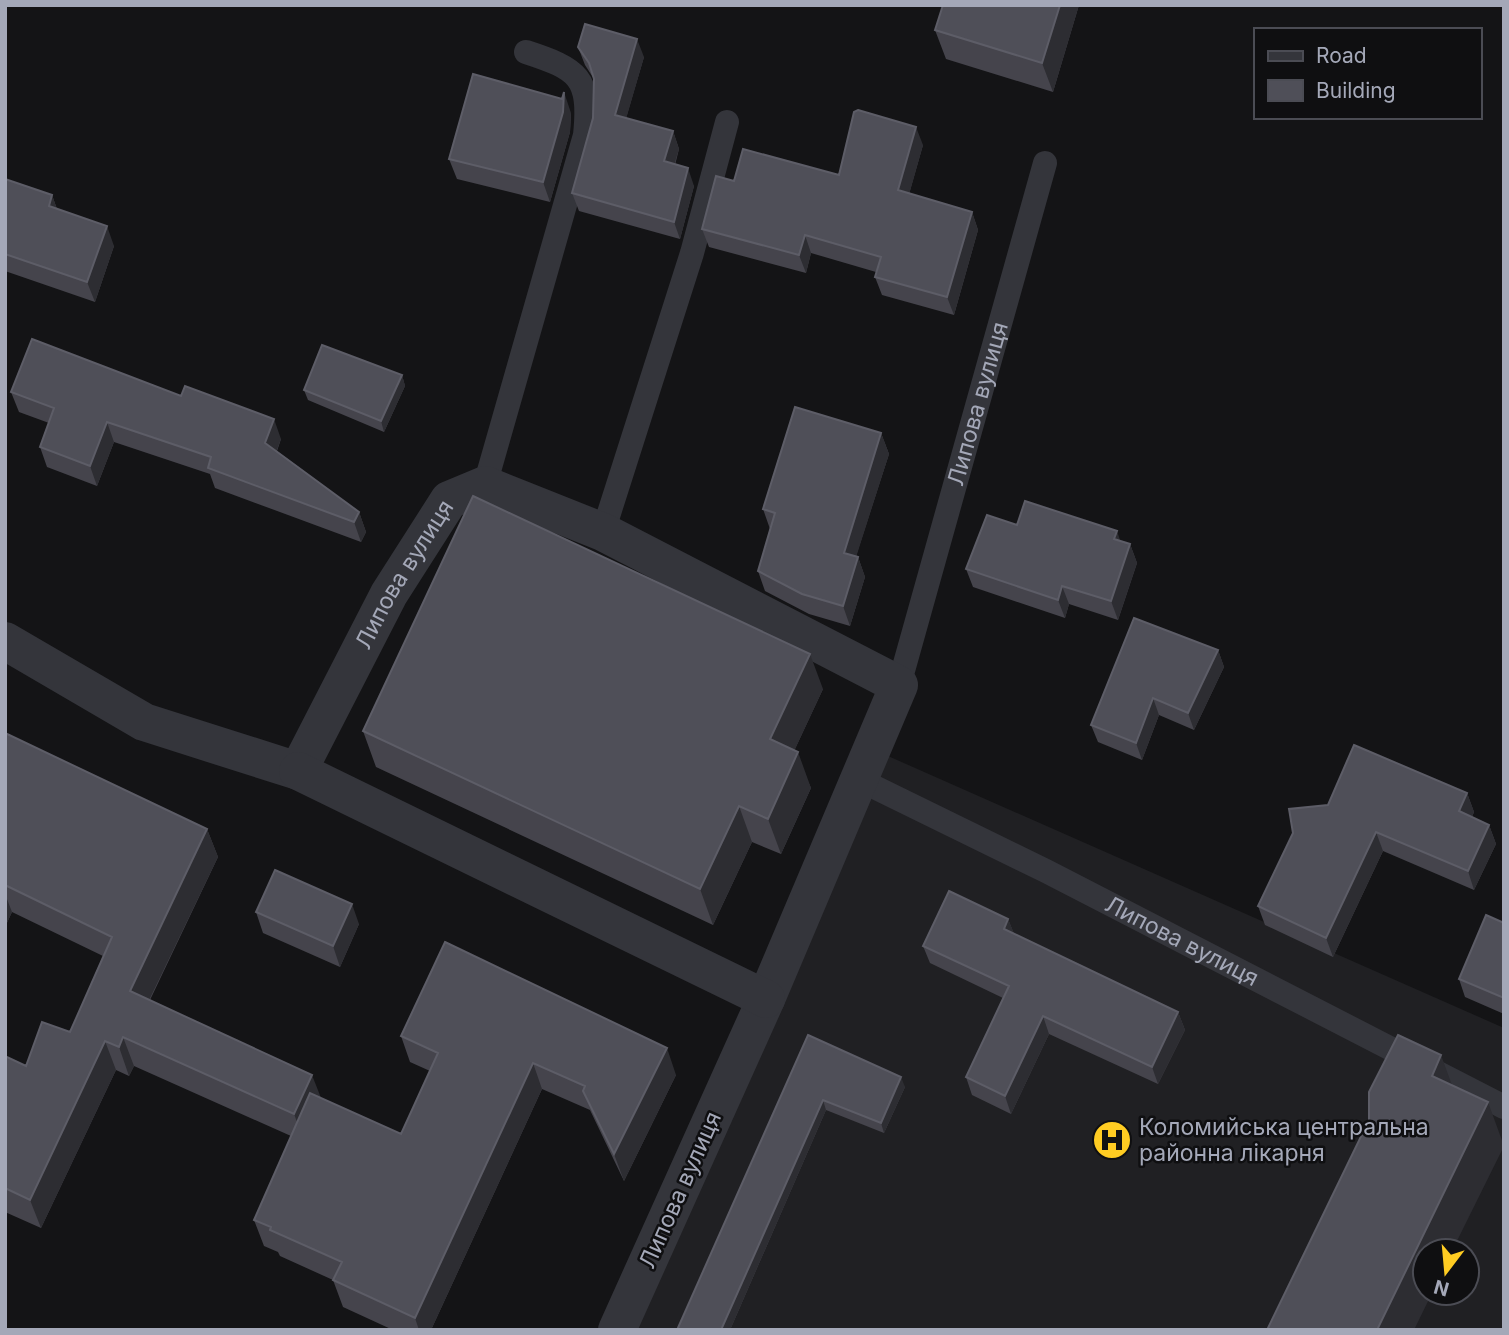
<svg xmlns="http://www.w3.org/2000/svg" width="1509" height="1335" font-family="Inter,sans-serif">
<rect width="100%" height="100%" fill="#141416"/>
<path fill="#202023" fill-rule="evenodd" d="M888,756L1504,1028V1330H636ZM1425,1251H1467V1293H1425Z"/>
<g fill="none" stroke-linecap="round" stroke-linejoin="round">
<g stroke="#34353b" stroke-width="24">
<path d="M485,485L585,135C591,77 578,69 526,52"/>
<path d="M603,532L692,253L727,122"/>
<path id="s1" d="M899,685L1045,163"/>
<path id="s2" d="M860,780L1046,871L1504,1107"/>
</g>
<g stroke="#34353b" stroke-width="38">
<path id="s3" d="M5,641L144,722L298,771L389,594L449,500L485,485L603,532L899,685L766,999L617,1330"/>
<path d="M298,771L766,999"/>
</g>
</g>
<path fill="#45444c" d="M943,5H1079L1053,92L946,59L935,30Z
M578,47L644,57L626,118L673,131L679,149L675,165L694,186L680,239L579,211L572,193L593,118L594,79L585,65Z
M571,113L570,132L550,202L457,179L449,159Z
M923,145L909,194L972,212L978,230L954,315L882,295L875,277L876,272L811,253L806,273L709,247L702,229L734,181L839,175Z
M5,179L52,195L57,209L114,246L95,302L5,271Z
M402,375L405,386L384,432L308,400L304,390Z
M11,392L281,439L277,451L359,512L366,532L361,542L215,488L210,474L114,442L97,486L47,467L40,447L49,423L19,412Z
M881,433L889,454L856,556L858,557L865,577L850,626L809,614L765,591L758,571L770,529L763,509Z
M1017,525L1120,541L1130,544L1137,563L1118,620L1069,604L1065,618L973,587L966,569Z
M1218,650L1224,667L1194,730L1159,715L1142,760L1098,742L1091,725Z
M823,689L794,751L811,788L781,854L752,842L713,925L376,767L363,731Z
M5,733L207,829L218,857L150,1000L321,1098L401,1134L430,1071L410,1062L401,1036L676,1075L624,1181L590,1110L542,1089L431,1330H393L343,1307L333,1280L280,1256L278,1252L264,1246L254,1220L291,1136L134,1066L129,1076L116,1070L41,1228L5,1212V1056L26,1066L70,1032L103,956L12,912L5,927Z
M1467,793L1474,812L1472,817L1489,825L1496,844L1474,890L1383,851L1333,957L1265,925L1258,906L1293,833Z
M256,912L359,924L340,967L263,933Z
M1008,919L1014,934L1178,1012L1185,1030L1158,1084L1049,1034L1011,1114L972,1095L966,1077L1003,998L930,963L923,946Z
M1504,923V1014L1465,997L1459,979Z
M808,1035L905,1087L884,1133L826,1110L730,1330Z"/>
<path fill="#2d2d32" d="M1060,5H1079L1053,92L1042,63Z
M637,39L644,57L622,133L615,115Z
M564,92L571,113L570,132L550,202L543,182Z
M916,127L923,145L905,209L898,190Z
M673,131L679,149L670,179L664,161Z
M688,168L694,186L680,239L674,222Z
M52,195L59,215L49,206Z
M972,212L978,230L954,315L947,297Z
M107,226L114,246L95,302L87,282Z
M805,235L811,253L806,273L799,255Z
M402,375L405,386L384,432L381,421Z
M274,419L281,439L272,463L265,443Z
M107,422L114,442L97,486L90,466Z
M881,433L889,454L851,573L844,553Z
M359,512L366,532L361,542L354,522Z
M1117,531L1123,549L1114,539Z
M1130,544L1137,563L1118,620L1111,601Z
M858,557L865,577L850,626L843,606Z
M1062,586L1069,604L1065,618L1058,600Z
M1218,650L1224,667L1194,730L1188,713Z
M810,654L823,689L783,775L770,739Z
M1153,698L1159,715L1142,760L1136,743Z
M798,752L811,788L781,854L768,819Z
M1467,793L1474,812L1466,829L1459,811Z
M739,806L752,842L713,925L700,889Z
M1489,825L1496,844L1474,890L1468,871Z
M207,829L218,857L140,1019L130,991Z
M1376,832L1383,851L1333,957L1326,938Z
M5,894L12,912L5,927Z
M352,904L359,924L340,967L333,946Z
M1008,919L1015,936L1004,929Z
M1178,1012L1185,1030L1158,1084L1152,1067Z
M1043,1016L1049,1034L1011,1114L1005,1096Z
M123,1037L134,1066L129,1076L119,1047Z
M105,1041L116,1070L41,1228L30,1200Z
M667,1048L676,1075L624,1181L614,1154Z
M1441,1055L1457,1099L1432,1076Z
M533,1063L542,1089L431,1330H419L415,1318Z
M312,1075L323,1103L305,1143L294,1114Z
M901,1077L905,1087L884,1133L881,1123Z
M823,1100L826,1110L730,1330H721Z
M1488,1102L1504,1146L1452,1251H1425V1293H1432L1414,1330H1377Z"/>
<path fill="#4f4f58" stroke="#5d5d67" stroke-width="2" d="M943,5H1060L1042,63L935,30Z
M585,24L637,39L615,115L673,131L664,161L688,168L674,222L572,193L593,118L594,79L589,63L578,47Z
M473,74L562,99L564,92L563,112L543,182L449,159Z
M858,110L916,127L898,190L972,212L947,297L875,277L881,257L805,235L799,255L702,229L716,176L734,181L743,149L839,175L854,112Z
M5,179L52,195L49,206L107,226L87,282L5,254Z
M32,339L181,396L185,386L274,419L265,443L359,512L354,522L208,468L211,457L107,422L90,466L40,447L54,408L11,392Z
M322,345L402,375L381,421L304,390Z
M795,407L881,433L844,553L858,557L843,606L802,594L758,571L775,513L763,509Z
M473,496L810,654L770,739L798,752L768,819L739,806L700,889L363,731Z
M1025,501L1117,531L1114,539L1130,544L1111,601L1062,586L1058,600L966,569L987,515L1017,525Z
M1134,618L1218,650L1188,713L1153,698L1136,743L1091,725Z
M5,733L207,829L130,991L312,1075L294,1114L123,1037L119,1047L105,1041L30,1200L5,1188V1056L26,1066L42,1022L70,1032L112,937L5,885Z
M1354,745L1467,793L1459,811L1489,825L1468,871L1376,832L1326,938L1258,906L1293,833L1289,809L1328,805Z
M275,870L352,904L333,946L256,912Z
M949,891L1008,919L1004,929L1178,1012L1152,1067L1043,1016L1005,1096L966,1077L1009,986L923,946Z
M1486,915L1504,923V998L1459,979Z
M445,942L667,1048L614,1154L583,1091L585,1086L533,1063L415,1318L333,1280L342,1262L270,1230L271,1227L254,1220L310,1093L401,1134L438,1053L401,1036Z
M808,1035L901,1077L881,1123L823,1100L721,1330H677Z
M1398,1035L1441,1055L1432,1076L1488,1102L1377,1330H1267L1369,1120V1092Z"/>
<defs>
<symbol id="hospital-disc" viewBox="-11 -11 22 22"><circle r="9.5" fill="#fc2" stroke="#0f0f11"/><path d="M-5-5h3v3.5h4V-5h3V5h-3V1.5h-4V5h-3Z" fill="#111"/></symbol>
</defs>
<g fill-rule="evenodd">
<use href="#hospital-disc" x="1090" y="1118" width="44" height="44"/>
</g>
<g text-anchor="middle" stroke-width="5" stroke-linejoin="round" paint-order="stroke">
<g font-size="23" fill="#a4a8b8" stroke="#0f0f11">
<text dy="8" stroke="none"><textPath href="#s1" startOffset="292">Липова вулиця</textPath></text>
<text dy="8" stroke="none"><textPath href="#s3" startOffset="546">Липова вулиця</textPath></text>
<text dy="8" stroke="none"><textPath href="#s2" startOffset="360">Липова вулиця</textPath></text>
<text transform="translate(680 1190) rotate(-66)" y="8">Липова вулиця</text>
</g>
<g font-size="23" fill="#a4a8b8" stroke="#0f0f11" text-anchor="start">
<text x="1139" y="1135">Коломийська центральна<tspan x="1139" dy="26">районна лікарня</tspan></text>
</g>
</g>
<rect width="1509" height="1335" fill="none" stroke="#a4a8b8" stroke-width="14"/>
<rect x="1254" y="28" width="228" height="91" fill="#0f0f11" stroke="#4b4c54" stroke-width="2"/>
<rect x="1268" y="51" width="35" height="10" fill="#34353b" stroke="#4b4c54" stroke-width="2"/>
<text x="1316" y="63" font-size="21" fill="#a4a8b8">Road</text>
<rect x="1268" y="80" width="35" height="21" fill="#4f4f58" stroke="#4b4c54" stroke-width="2"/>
<text x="1316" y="98" font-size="21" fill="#a4a8b8">Building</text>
<g transform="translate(1446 1272) rotate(196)"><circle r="33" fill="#0f0f11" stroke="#4b4c54" stroke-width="2"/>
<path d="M0-5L12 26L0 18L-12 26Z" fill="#ffcc22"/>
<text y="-10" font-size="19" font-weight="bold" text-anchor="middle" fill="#a4a8b8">N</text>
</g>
</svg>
